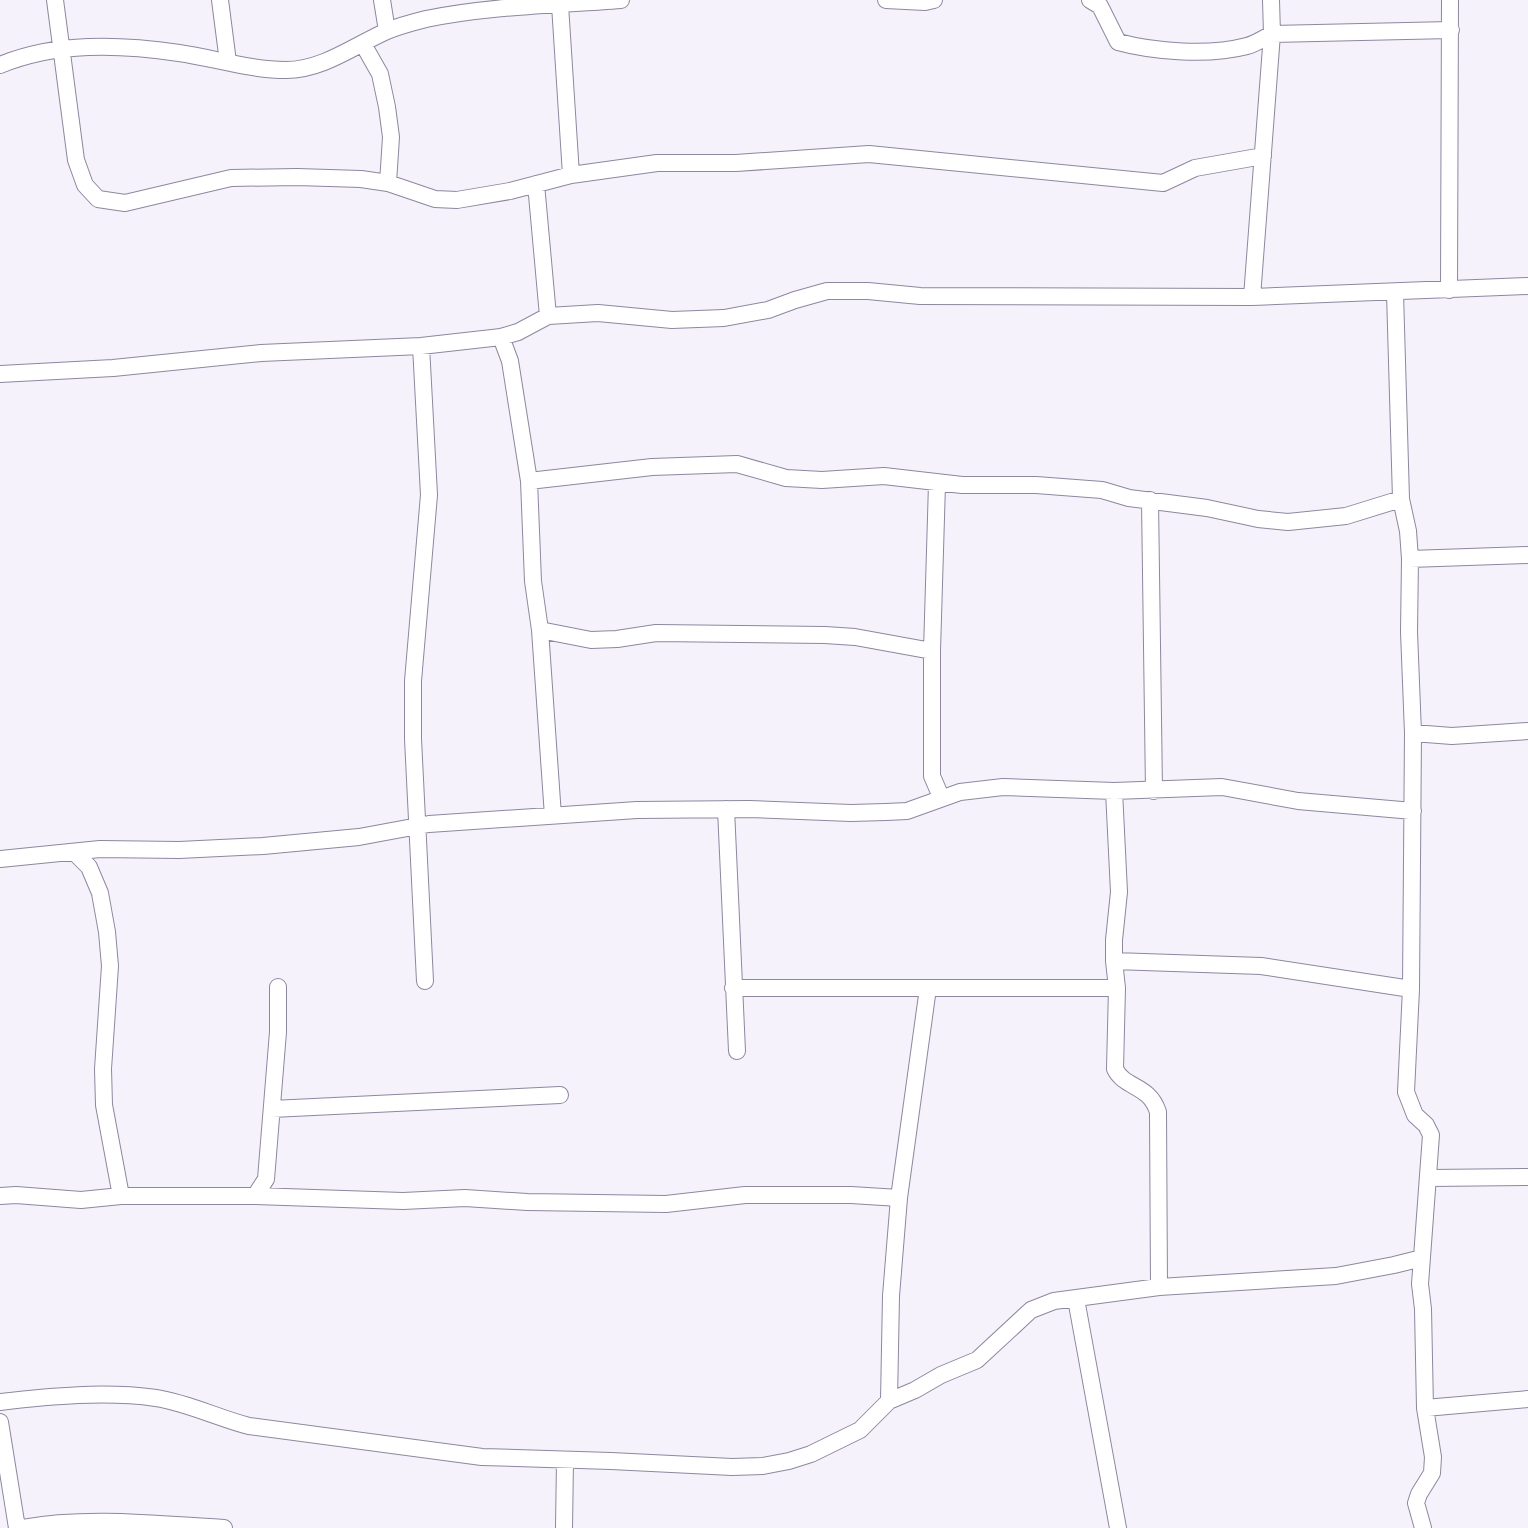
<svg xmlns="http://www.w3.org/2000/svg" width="1528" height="1528" font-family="'PT Serif',serif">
<rect width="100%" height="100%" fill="#f5f2fc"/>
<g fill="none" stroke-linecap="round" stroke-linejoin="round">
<defs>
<path id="street" d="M55,0L76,160L85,185L98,199L125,203L231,178L297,177L361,179L388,183L435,199L457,200L510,191L571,175L657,163H736L869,154L1163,183L1195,168L1263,156
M220,0L228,62
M382,0L387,31
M886,0L925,2L934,0
M1090,0L1100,6L1118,42C1155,52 1209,56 1247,46C1255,44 1264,38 1272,34L1451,30
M560,5L571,175
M363,44L380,74L387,107L391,137L388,183
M0,65C56,42 119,44 179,53C214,58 250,70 286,70C323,70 355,45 387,31C399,26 414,22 426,19C489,6 556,5 621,0
M536,184L548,316
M1449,290L1450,0
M1395,293L1401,499L1408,531L1410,559L1409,632L1413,733L1411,989L1406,1092L1415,1115L1426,1125L1431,1135L1420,1284L1423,1309L1425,1408L1433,1457L1432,1473L1419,1494L1416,1503L1423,1528
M1252,297L1272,34L1271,0
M501,337L510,361L529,481L533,581L540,630L553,816
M421,346L429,495L413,681V739L425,981
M0,374L113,368L261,353L421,346L501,337L518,332L548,316L598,313L672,320L724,318L768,310L795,300L827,291H868L920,296L1252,297L1528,286
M529,481L652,467L737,464L786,478L822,480L884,476L962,485H1036L1102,490L1129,498L1207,508L1258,519L1288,522L1346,516L1401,499
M937,484L932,651V776L941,797
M1150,500L1154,791
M1410,559L1528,555
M540,630L591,640L617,639L656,633L825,635L855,637L932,651
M1413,733L1452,736L1528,731
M1114,791L1119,892L1114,940V961L1117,988L1115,1069C1125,1089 1149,1084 1158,1112L1159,1287
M726,809L737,1051
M75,853L89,867L100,893L107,932L110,966L103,1069L104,1105L121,1196
M0,859L100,849L179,850L263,846L359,837L429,824L637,810L749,809L851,813L886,812L907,811L960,792L1003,787L1114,791L1222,787L1298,801L1413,811
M1114,961L1261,966L1411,989
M733,988H1117
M272,1109L560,1095
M1429,1178L1528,1177
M0,1196L16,1195L81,1200L121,1196H255L403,1201L465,1198L527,1202L666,1204L745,1195H851L899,1198
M255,1196L266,1179L278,1032V987
M1076,1299L1118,1528
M889,1401L891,1296L899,1198L928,988
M0,1402C52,1396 105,1391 156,1398C188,1403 218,1418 249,1426L482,1457L611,1461L732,1467L763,1466L789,1461L811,1454L860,1430L889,1401L915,1390L941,1375L977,1360L1031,1310L1054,1301L1159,1287L1336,1276L1394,1265L1422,1258
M1425,1408L1528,1399
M0,1422L17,1528
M21,1528C88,1516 156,1524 224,1528
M564,1528L565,1461"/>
</defs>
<use href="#street" stroke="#8e879e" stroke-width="18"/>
<use href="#street" stroke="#fff" stroke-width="16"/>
</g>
</svg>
